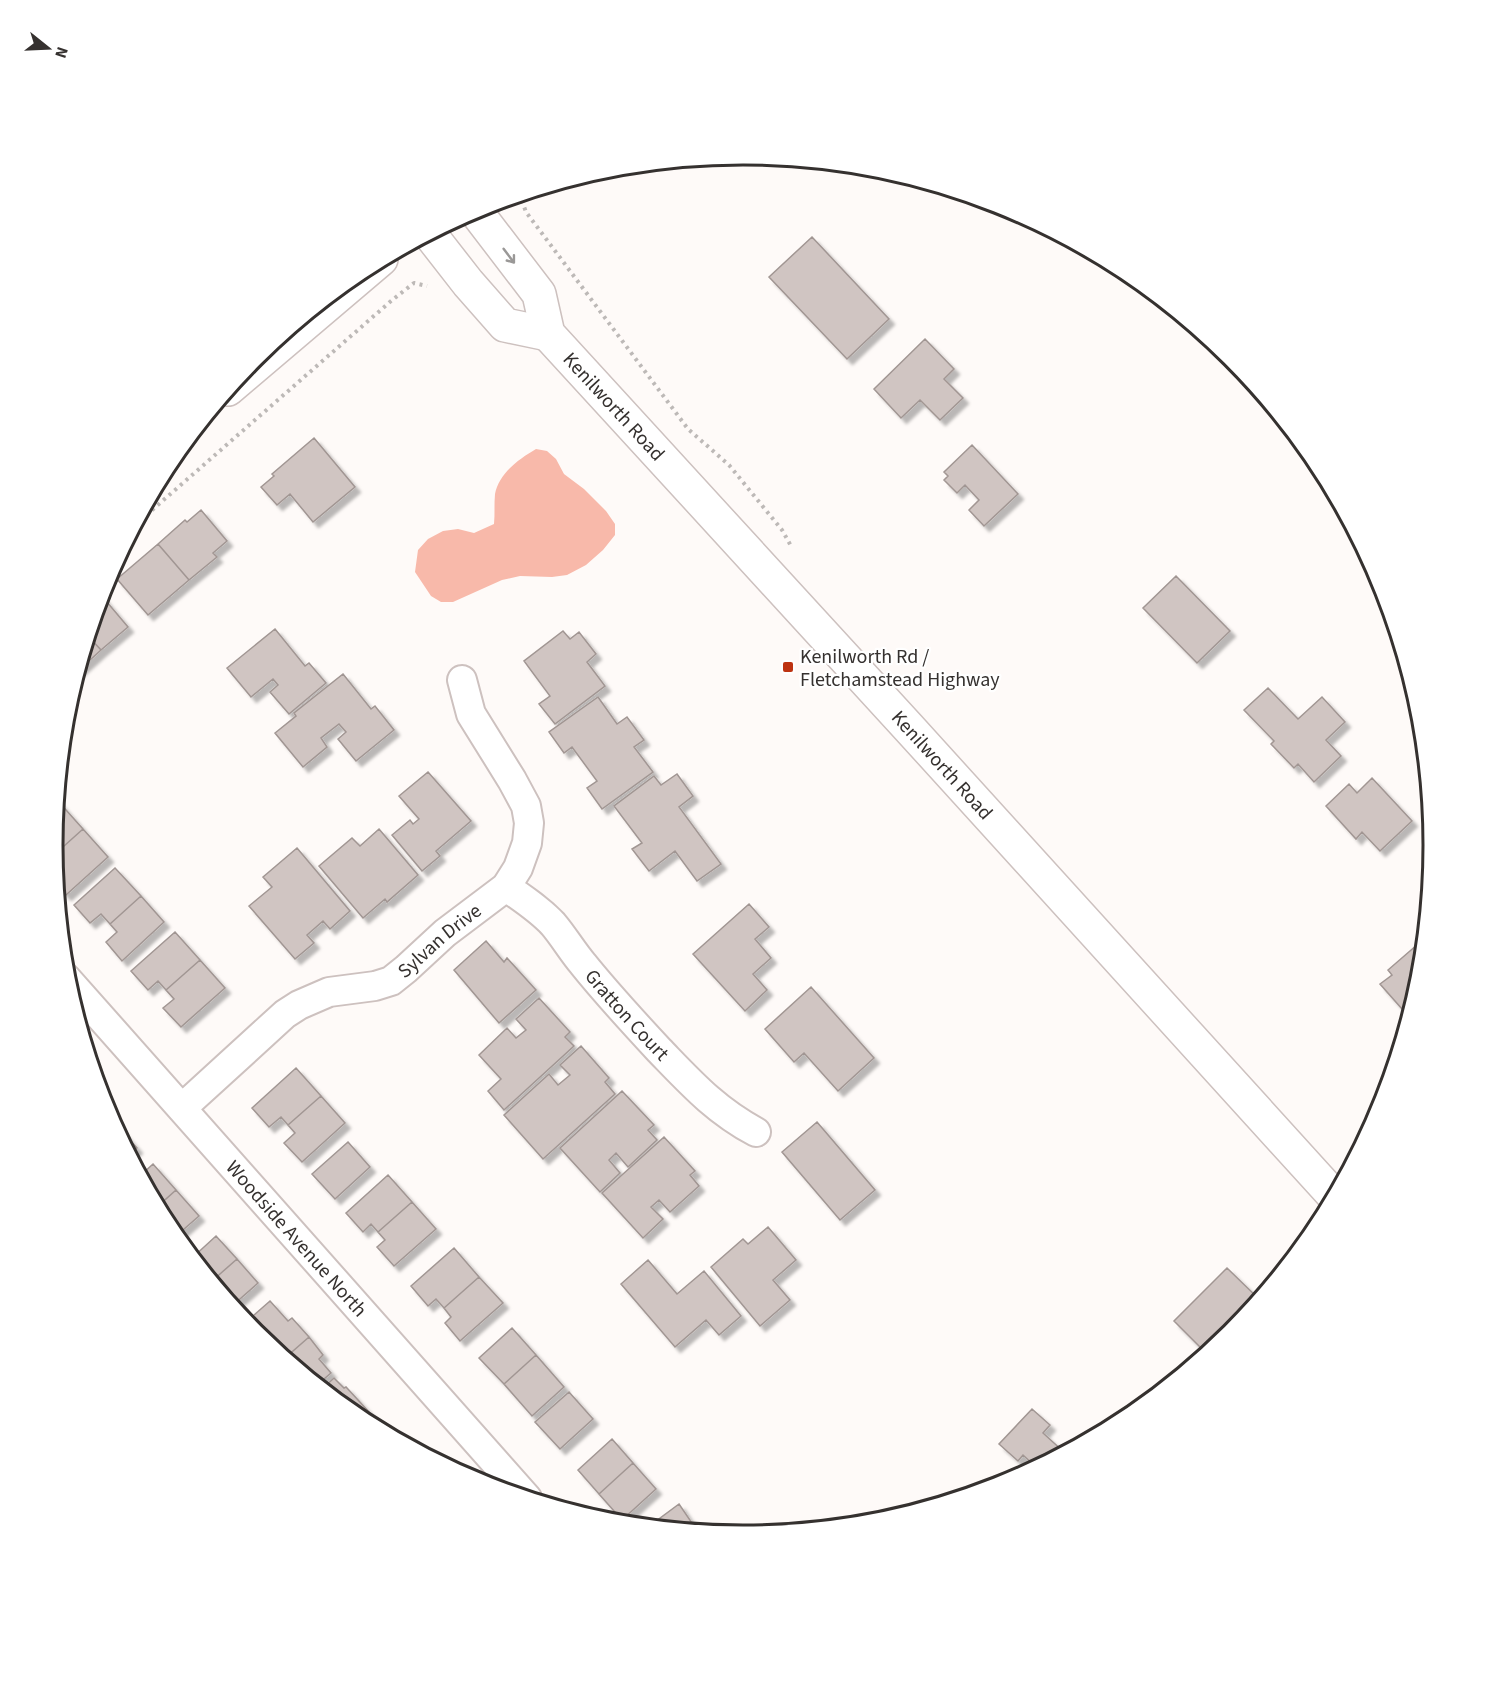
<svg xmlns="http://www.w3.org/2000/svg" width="1487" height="1690" font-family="'Source Sans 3',sans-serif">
<defs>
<filter id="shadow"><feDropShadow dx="5.5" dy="5.5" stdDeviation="1.5" flood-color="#0004"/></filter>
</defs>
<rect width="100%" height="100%" fill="#fefaf8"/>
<path fill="#f8b9aa" d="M536,449L547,451L556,459L564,474L584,489L606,511L615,524V535L603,550L586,565L567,575L552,577L520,576L502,580L453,602H441L431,596L415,572L418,550L428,539L443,531L458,529L474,533L494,524C495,514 494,504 495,494C499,473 519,459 536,449Z"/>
<path fill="#d0c5c2" stroke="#a19693" stroke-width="1.5" filter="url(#shadow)" d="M812,237L889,319L847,359L769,277Z
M925,339L954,369L944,379L963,398L940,420L920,400L901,418L874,389Z
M314,438L355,487L313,522L290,494L277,505L261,487L274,476L272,474Z
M972,445L1018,494L984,526L969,510L979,500L965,485L957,493L944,480L948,476L944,472Z
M201,510L227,541L213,553L217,557L189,580L158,544L185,520L187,522Z
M158,544L189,580L148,615L117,579Z
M1176,576L1230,631L1197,663L1143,608Z
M101,595L128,627L101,650L88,636Z
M275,629L305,666L309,663L326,683L289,714L270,692L278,685L273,679L251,697L227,668Z
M563,631L570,639L579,632L596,654L587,662L605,686L555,724L539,704L550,696L524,661Z
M88,636L101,650L78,671Z
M343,674L371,709L375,706L394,730L356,761L338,739L346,732L339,724L321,738L327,747L303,767L275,733L296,716L294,713Z
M1268,688L1298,719L1322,697L1345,722L1326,740L1341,756L1314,782L1298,764L1294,768L1271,744L1274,741L1244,710Z
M598,697L617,724L627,717L644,740L634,747L653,772L602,809L587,788L597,781L572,747L564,753L549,732Z
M428,772L471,821L436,851L440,856L422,871L392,835L410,820L413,824L419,819L399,796Z
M677,774L693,796L679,807L721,864L697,881L675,851L649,871L632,849L642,843L614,806L654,776L661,785Z
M1372,778L1412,821L1380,851L1362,832L1356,839L1326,806L1349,784L1357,793Z
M58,801L83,829L54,855L53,845L57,803Z
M83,829L108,857L66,895L56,885L55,870L59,866L54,860V855Z
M379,829L418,875L387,902L385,899L363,918L319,866L352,838L360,846Z
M297,848L350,911L330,929L323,921L307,935L314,943L295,959L249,906L272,887L263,877Z
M115,868L141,896L110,924L101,914L90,923L74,905Z
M141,896L164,922L122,961L106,942L117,932L110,924Z
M749,904L769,927L755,939L771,958L753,974L767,990L745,1011L693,954Z
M175,932L200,960L166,990L158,981L148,990L131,971Z
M486,941L504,962L507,958L536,990L499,1023L454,970Z
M1418,944L1424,951L1421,980L1410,1018L1380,984L1392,975L1388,970Z
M200,960L225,988L181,1027L163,1008L174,999L166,990Z
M811,987L874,1058L838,1091L804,1053L794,1062L765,1029Z
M539,998L570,1032L565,1037L574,1046L504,1110L488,1091L501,1079L479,1055L507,1028L516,1038L526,1030L516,1019Z
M581,1046L609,1078L605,1082L615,1094L543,1159L504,1115L549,1074L558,1085L570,1075L560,1065Z
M296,1068L321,1096L288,1125L281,1117L269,1127L252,1108Z
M622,1091L654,1125L648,1130L657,1140L628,1167L616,1153L609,1160L620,1173L600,1192L560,1148Z
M321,1096L345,1123L302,1162L284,1143L295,1133L288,1125Z
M817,1122L875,1190L840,1220L782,1152Z
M115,1123L137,1148L129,1155L114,1125Z
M664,1137L695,1171L690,1175L699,1186L670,1212L659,1200L651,1207L663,1219L643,1238L602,1193Z
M348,1142L370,1167L335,1199L312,1174Z
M153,1164L176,1190L157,1207L140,1176Z
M388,1175L412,1202L378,1232L371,1224L363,1232L346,1213Z
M176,1190L199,1216L175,1237L169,1229L157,1207Z
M412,1202L436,1229L394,1266L377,1247L385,1240L378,1232Z
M768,1227L796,1260L773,1280L790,1300L760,1326L711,1267L743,1239L748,1244Z
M216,1236L237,1259L212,1281L192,1258Z
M454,1248L479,1277L444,1308L436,1299L428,1306L411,1286Z
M237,1259L258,1283L232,1306L212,1281Z
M648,1260L677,1294L704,1271L741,1316L719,1335L706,1320L675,1347L621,1284Z
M1227,1268L1260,1300L1232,1334L1207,1354L1174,1321Z
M479,1277L503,1303L460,1341L445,1323L451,1317L444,1308Z
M270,1301L288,1321L292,1318L309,1337L285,1358L255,1333L246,1322Z
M512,1328L536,1355L504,1384L479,1358Z
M309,1337L323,1355L319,1359L331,1373L317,1385L285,1358Z
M536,1355L564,1387L532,1416L504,1384Z
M334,1378L344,1388L346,1387L370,1413L362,1421L322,1389Z
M569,1392L593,1419L560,1449L535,1422Z
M1032,1409L1050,1425L1043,1433L1065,1453L1037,1468L1023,1455L1018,1461L999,1444Z
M370,1413L391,1437L362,1421Z
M612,1439L633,1463L599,1494L578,1470Z
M633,1463L656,1489L622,1520L599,1494Z
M679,1504L698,1532L648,1527Z"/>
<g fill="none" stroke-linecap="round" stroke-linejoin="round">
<defs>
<g id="minor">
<path id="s1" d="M506,887C522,898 539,909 553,924C564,937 572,951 583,964C607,994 633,1022 659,1050C691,1083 715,1110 756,1132"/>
<path id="s2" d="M66,978L527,1498"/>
<path id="s3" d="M182,1108L285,1014L299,1005L329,992L375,986L391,981L406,969L445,933L506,887L518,868L527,843L529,823L526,806L512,780L471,714L462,680"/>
</g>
<g id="primary">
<path id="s4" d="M474,209L539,294L548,334L909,728L1335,1197"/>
<path d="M429,233L468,283L505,325L548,334"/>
</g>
<path id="trunk" d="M228,389L381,259"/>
</defs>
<use href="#minor" stroke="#cdc1bf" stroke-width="32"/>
<use href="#primary" stroke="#cdc1bf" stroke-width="36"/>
<use href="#trunk" stroke="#cdc1bf" stroke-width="36"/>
<path stroke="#bdb9b7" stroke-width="4" stroke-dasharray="3 4.5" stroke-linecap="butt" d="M523,193L522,201L526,212L688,429L729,465L782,530L791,546
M135,525L391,301L414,283L427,286"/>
<use href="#minor" stroke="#fff" stroke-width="28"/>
<use href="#primary" stroke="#fff" stroke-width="33"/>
<use href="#trunk" stroke="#fff" stroke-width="33"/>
</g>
<defs><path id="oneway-shaft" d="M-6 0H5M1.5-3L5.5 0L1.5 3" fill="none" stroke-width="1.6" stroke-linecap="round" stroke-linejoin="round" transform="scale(1.5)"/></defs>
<use stroke="#9a9897" href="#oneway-shaft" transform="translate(509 256) rotate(53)"/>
<rect fill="#bd3312" stroke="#fff" stroke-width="2" x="782" y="661" width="12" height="12" rx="3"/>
<g text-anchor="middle" stroke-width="4.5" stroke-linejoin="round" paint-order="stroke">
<g font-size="20" fill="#35312f" stroke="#fff">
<text dy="7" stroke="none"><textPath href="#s4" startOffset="246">Kenilworth Road</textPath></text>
<text dy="7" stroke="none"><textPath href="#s4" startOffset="732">Kenilworth Road</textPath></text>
<text dy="7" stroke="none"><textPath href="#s3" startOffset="315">Sylvan Drive</textPath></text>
<text dy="7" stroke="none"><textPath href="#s1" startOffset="177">Gratton Court</textPath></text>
<text dy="7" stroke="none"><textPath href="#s2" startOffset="348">Woodside Avenue North</textPath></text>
</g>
<g font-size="20" fill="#35312f" stroke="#fff" text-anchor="start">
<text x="800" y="663">Kenilworth Rd /<tspan x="800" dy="23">Fletchamstead Highway</tspan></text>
</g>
</g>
<path d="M0 0H1487V1690H0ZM63 845a680 680 0 1 1 1360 0a680 680 0 1 1-1360 0Z" fill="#fff" fill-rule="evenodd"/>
<path fill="none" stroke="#35312f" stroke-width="3" d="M63 845a680 680 0 1 1 1360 0a680 680 0 1 1-1360 0Z"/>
<g transform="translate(48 48) rotate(108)" stroke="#ffffff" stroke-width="4.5" paint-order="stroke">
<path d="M0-4.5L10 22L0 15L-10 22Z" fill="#35312f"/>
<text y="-9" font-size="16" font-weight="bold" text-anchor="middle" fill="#35312f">N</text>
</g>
</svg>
